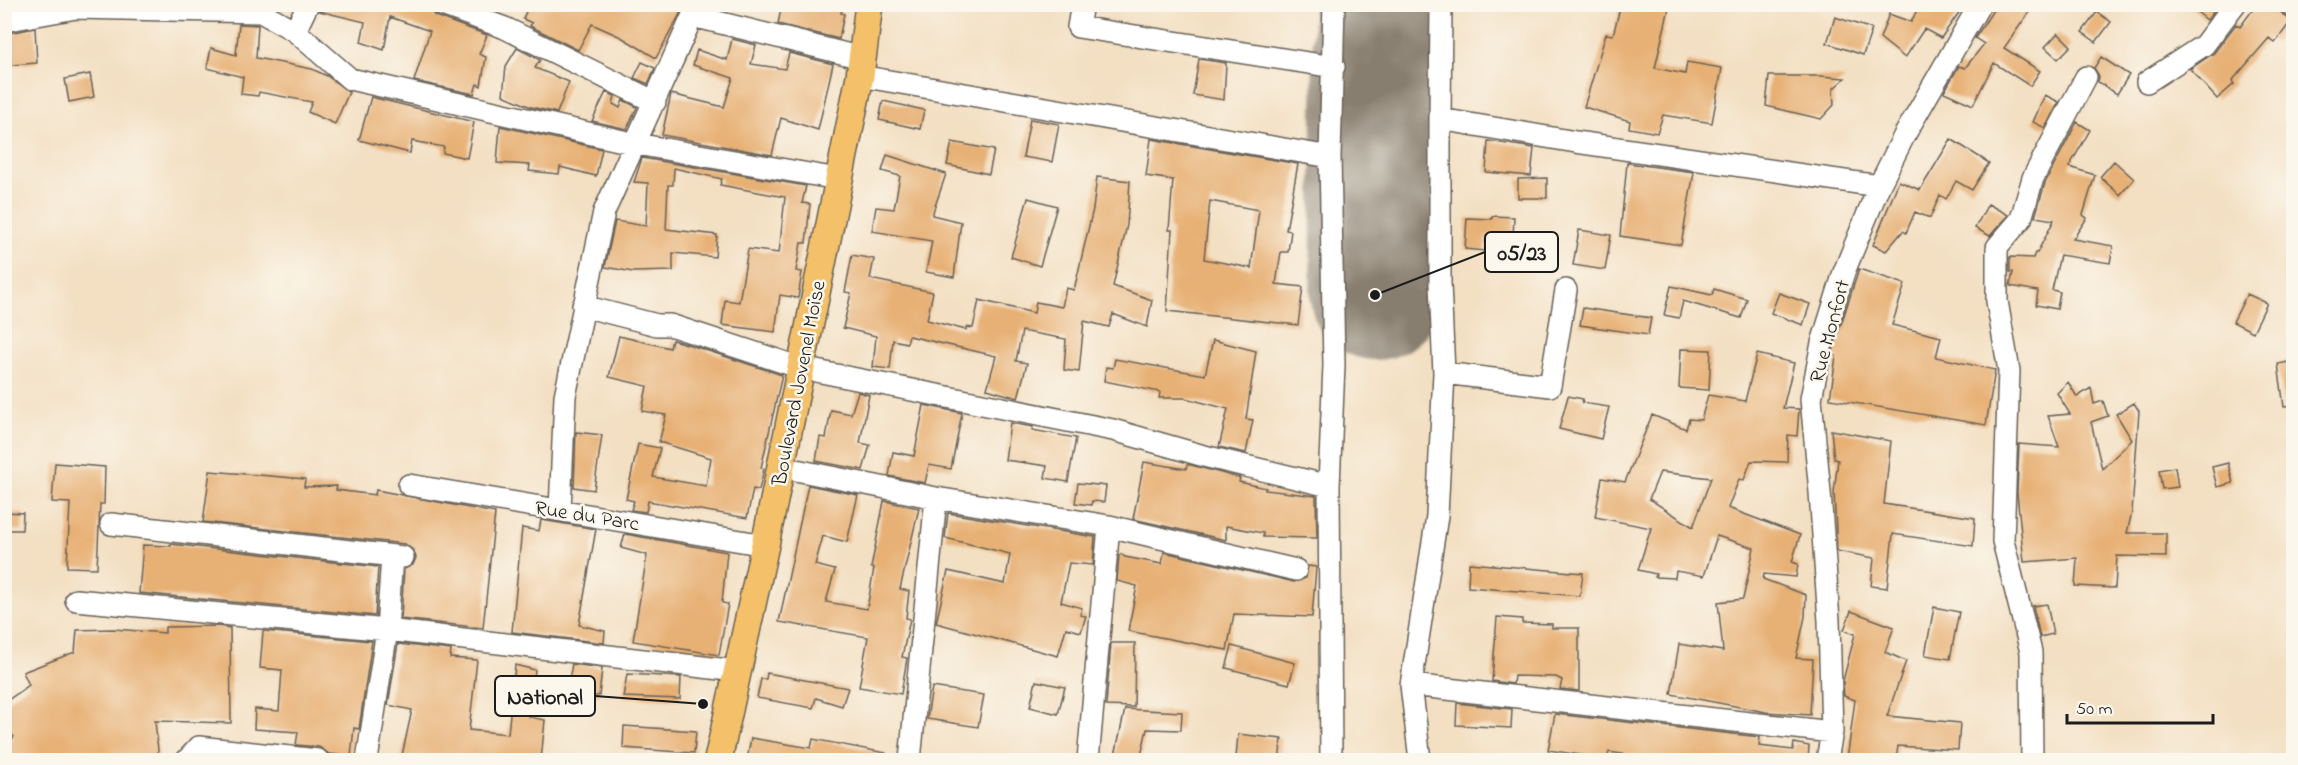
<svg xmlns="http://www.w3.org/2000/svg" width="2298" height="765" font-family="'Indie Flower',sans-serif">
<rect width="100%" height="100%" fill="#fbf7ec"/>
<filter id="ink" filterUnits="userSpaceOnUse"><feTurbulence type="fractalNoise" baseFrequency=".0167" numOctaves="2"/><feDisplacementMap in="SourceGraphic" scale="12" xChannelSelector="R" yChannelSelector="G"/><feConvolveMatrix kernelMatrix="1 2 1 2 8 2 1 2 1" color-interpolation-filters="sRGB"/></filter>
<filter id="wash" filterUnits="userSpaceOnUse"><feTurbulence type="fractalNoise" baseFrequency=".008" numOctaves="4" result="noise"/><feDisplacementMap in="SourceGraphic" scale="24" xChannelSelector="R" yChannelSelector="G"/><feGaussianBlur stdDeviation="1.35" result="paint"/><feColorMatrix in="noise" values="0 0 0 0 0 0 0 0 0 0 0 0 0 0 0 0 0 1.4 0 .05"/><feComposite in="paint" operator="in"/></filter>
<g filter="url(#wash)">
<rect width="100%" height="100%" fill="#f3dfc2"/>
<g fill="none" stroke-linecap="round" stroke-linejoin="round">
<path stroke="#887e6f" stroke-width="130" d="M1375,295L1378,4"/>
</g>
<g id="blocks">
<path fill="#e7b075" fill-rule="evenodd" d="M321,4H415L428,9L435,16L487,35L479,54L486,57L481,86L477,84L474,94L414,81L430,31L390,17L384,50L361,42L365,22L319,11Z
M529,4H666L681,12L656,58L621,37L592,24L578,50L530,26L532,23L523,19Z
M782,4H843L841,13L844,14L839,39L778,24Z
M1621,4H1670L1655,68L1685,74L1687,62L1722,68L1712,123L1663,115L1657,133L1629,128L1630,121L1584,107L1606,34L1613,35Z
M1920,4H1965L1941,38L1924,29L1905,58L1880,38L1889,14L1911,22Z
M1997,4H2035L2004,48L2040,71L2030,86L1994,63L1973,105L1944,92L1959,66L1965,68L1984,44L1975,38Z
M2187,4H2211L2216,8L2207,20Z
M2257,4H2274L2285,17L2292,20L2275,43L2269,38L2232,81L2234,84L2217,99L2190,69L2214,53L2236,24L2240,27Z
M2097,12L2111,22L2096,42L2082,32Z
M1835,17L1872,29L1863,55L1827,43Z
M239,24L258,25L256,58L312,69L327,76L349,92L335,124L308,112L312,102L259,92L258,96L241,94L243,77L207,68L211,48L236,55Z
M35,28L37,63L11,65L9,33Z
M2058,33L2071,46L2058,59L2045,47Z
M732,39L756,45L751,64L785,69L789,53L833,64L818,130L781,118L772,155L662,135L671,94L724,107L733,78L693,65L697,50L727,60Z
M517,48L540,60L535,68L569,82L557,113L531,107L503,95L506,66Z
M2101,57L2129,75L2117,94L2098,82L2099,76L2094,68Z
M1199,59L1226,63L1224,100L1193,95Z
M642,62L655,68L648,84L634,78Z
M90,74L94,97L69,102L65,79Z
M1769,76H1821L1845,78L1833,89L1834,105L1821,119L1766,106Z
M606,92L615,96L613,104L620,108L623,100L637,107L627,129L592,121Z
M2045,95L2059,102L2045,128L2033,122Z
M371,97L474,122L467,158L443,153L444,147L412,141L410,153L359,140Z
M883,101L924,110L920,129L879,120Z
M1030,119L1059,124L1052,162L1023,157Z
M2077,122L2090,130L2069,167L2095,175L2083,215L2087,218L2073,239L2113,246L2110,263L2060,255L2052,290L2060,292L2057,309L2036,305L2038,291L2010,286L2013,272H2010V257L2033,258L2035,253H2037L2054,220L2035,217L2045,183Z
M500,126L602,149L596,176L560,167L559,174L529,171L530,165L497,163Z
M1151,139L1298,164L1286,230L1291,231L1288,252H1281L1276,284L1303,287L1298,325L1167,311L1172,230H1169L1173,180L1146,176ZM1210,201L1259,210L1251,268L1204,259Z
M1951,139L1989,163L1972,190L1956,181L1946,199L1940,195L1930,218L1915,212L1906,233L1903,231L1886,251L1873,245L1899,181L1920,190Z
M1488,141L1534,148L1531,176L1486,172Z
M952,142L994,150L989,174L947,165Z
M887,155L946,174L932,215L961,222L954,277L926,272L932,241L872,231L876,207L894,209L900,176L882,171Z
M642,158L806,186L802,203L810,204L806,243H801L796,271L802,272L798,298L780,295L775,332L722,325L725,300L739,302L748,249L779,253L785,197L720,185L722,179L674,168L673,185H668L666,229L717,235L715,257L673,253V271L633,272L605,267L615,221L646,226L648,183L634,182Z
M2114,161L2134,179L2120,195L2100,177Z
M1627,163L1694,172L1681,245L1620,236Z
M1097,177L1130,181L1127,225L1113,286L1152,300L1147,327L1113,314L1109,327L1084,321L1079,372L1064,370L1066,339L1022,331L1016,361L1027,363L1018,398L987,389L996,356L909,336L907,343L893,340L890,369L873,367L876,336L843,328L851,293L845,292L852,255L874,259L870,279L933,292L927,320L966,330V327L973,328L979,300L1034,313L1036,302L1062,307L1066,288L1074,290L1093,209Z
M1547,178V198H1518V179Z
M1028,198L1057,206L1040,266L1011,257Z
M1988,204L2008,215L1990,236L1975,228Z
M1492,216L1514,217L1513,237L1486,236L1485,251L1465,249L1467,218L1492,219Z
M1579,230L1611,235L1605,270L1573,265Z
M1859,269L1905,284L1892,325L1941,337L1936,357L1995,370L1986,425L1830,399L1836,356L1833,354L1834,346Z
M1671,286L1712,295L1714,289L1747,299L1741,318L1683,301L1679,318L1664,315Z
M1779,293L1810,304L1803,325L1771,313Z
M2247,294L2267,303L2253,332L2233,322Z
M1583,308L1651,318L1648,335L1580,325Z
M619,336L670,348L672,340L687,344L782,375L761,468L764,469L759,490L753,489L747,518L648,501L646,512L631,510L634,501L626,499L638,444L660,448L653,477L706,486L711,458L659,442L666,415L642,411L647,386L609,377Z
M1213,340L1256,351L1246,419L1253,420L1246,453L1219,447L1228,409L1185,398H1159L1160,392L1104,381L1106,367L1113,368L1115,359L1205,375Z
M1681,349L1711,350L1709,390L1679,388Z
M1757,354L1794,363L1783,408L1799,409L1797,436L1788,435L1787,462L1751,461L1744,480L1739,479L1728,508L1800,535L1792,562L1798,564L1796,577L1764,574L1763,579L1806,595L1805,617L1796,658L1813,659L1810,715L1766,712L1671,694L1679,644L1723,651L1718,602L1743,599L1754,548L1717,536L1704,576L1676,571L1675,578L1655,577L1656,574L1638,570L1651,528L1595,517L1602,478L1625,482L1652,415L1686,429L1689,419L1701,420L1708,395L1745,401ZM1660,472L1711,478L1693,527L1649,499Z
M2294,361V406L2284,407L2278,364Z
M2068,382L2077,397L2091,388L2094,404L2103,401L2108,416L2091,422L2102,469L2132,440L2116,414L2134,403L2139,411L2132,512L2127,533H2166V557L2117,556L2115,588L2075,586L2077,558L2024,562L2017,493L2019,444L2059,447L2048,416L2070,414L2057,393Z
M858,392L869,395L860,443L870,445L863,470L816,461L820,437L826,438L831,410L851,414Z
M1568,396L1583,399L1582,403L1609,407L1601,439L1559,429Z
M924,405L962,413L951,469L929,465L925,483L889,476L893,452L914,456Z
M1010,423L1033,427L1032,430L1076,438L1068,482L1045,478L1047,466L1005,460Z
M1831,430L1891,441L1884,504L1975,518L1973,546L1893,534L1887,588L1871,586L1874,558L1837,551L1834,492L1838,460L1834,459Z
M576,432L602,435L594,490L574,487Z
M1144,462L1186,469L1187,465H1191L1240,478L1239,482L1266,488L1265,490L1316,496L1317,538L1263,537V533L1226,526V540L1133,519Z
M55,463L105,467L104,504H100L97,568L67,567L70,503L52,502Z
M2228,463L2233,483L2217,487L2212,467Z
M2175,467L2178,487L2162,489L2159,470Z
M210,471L305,479L304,487L337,486L336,490L375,495L376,490L495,513L483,628L401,619L404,569L413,565L416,558L414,551L405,544L203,522Z
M1078,483L1106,486L1104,502L1092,501L1091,505L1075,503Z
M808,485L858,495L847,542L823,536L815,565L835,570L826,602L867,609L874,568H871L884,501L919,508L900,589L909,591L906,618L910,619L902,657L907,658L901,694L859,687L868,637L779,622Z
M5,512L23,513L22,530H5Z
M948,513L1095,537L1093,565L1069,563L1061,602L1082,608L1080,615L1086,616L1081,632L1066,628L1058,656L936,623L948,571L1005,584L1010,554L945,538Z
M541,520L596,529L579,625L605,631L604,643L512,632L522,528L539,531Z
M625,534L727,552L722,603L728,604L719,655L633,641L647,555L621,548Z
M171,544L378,567L375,616L139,593L143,545L171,546Z
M1164,552L1294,582L1306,578L1308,566L1316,567L1312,617L1234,614L1227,650L1128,631L1137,586L1117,581L1119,556L1121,554L1125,557L1162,564Z
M1469,563L1583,573L1580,596L1468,587Z
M2047,604L2053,634L2040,637L2033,606Z
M1934,607L1959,612L1950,659L1925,655Z
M1851,611L1894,627L1885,652L1906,661L1887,716L1960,723L1958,750L1898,746L1896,760H1847L1855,700L1844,696L1843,681L1855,634L1844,630Z
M1497,617L1522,619V623L1552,624V628H1579V691L1560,689L1562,680L1556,677L1514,676L1513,684L1492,681Z
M218,626L230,628L231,723L155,721L159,760H4V749L14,737L4,725V703L29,685L23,672L75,652L77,630L113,629L165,633V627Z
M263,631L372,641L359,729L354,728L351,756L329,754L319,747L296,745L298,732L254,729L255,709L279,711L282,670L260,668Z
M1111,643H1135L1134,707L1106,706Z
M398,644L451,650L450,658L477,660L469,730L508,734L515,665L535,670L529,717L545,720L541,760H401L412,710L388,705Z
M1232,646L1295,663L1289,684L1226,668Z
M572,664L602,668L599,696H580L581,686L568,685Z
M767,673L848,688L842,706L816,698L813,708L757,698L761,679H766Z
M627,674L681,677L680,699L623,697Z
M1036,681L1065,687L1058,714L1030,707Z
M932,687L984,695L978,727L927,719Z
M1457,703L1512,709L1511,728L1456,725Z
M1125,709L1182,712L1181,730L1147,729L1140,760H1114Z
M1555,714L1760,737L1759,746L1793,750L1794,743L1809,746L1808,760H1642V757L1609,752L1607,759L1548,750Z
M624,726L696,731L694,753L623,748Z
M1238,734L1282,739L1279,760L1236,758Z
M751,738L811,748L813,739L886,753L885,760H747Z"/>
</g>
</g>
<g filter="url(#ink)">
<use href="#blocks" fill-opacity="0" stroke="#676056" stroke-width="1.5"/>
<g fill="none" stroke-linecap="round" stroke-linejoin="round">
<defs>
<path id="minor" d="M258,4L261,12L295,31L350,79L636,144L838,179
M439,4L505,28L655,102
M1082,4L1078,27L1334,67
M2290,4L2294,8
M693,16L862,58
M4,21L76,8L261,12
M295,31L308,4
M860,76L1330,157
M2147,82L2204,45L2235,4
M1440,119L1441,4
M583,306L657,325H670L801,368L1113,430L1204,456L1329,486
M1444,373L1550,386L1566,290
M781,467L936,498L1109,526L1296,570
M409,485L765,545
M560,510L565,396L604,212L698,4
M111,524L403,557
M76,600L387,630L737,671
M1411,685L1832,732
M187,760L199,747L318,760
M367,760L387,630L392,556
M910,760L936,498
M1088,760L1109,526
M1331,760L1329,486L1334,365L1330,157L1334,4
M1420,760L1411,685L1437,516L1444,373L1440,284V119L1576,142L1879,186
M1827,760L1832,732L1829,621L1820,492L1811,399L1822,343L1844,272L1879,186L1904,136L1980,4
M2032,760L2031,652L2003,541L2009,371L1997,301V247L2021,219L2033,178L2086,77"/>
<path id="major" d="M718,760L765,545L860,76L869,4"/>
</defs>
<use href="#minor" stroke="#676056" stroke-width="24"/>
<use href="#major" stroke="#676056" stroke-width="30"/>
<use href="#minor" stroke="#fff" stroke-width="21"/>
<use href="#major" stroke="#f4c16a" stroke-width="27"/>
</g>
</g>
<g text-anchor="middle" stroke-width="5" stroke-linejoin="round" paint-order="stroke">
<g font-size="21" fill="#1c1c1c" stroke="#fbf7ec">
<text transform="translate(1829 331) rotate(-75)" y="7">Rue Monfort</text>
<text transform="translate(798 383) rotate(-79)" y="7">Boulevard Jovenel Moïse</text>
<text transform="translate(587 515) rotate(9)" y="7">Rue du Parc</text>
</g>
</g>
<path fill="none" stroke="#1c1c1c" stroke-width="2" d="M1375 295L1485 252M703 704L595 696"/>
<g fill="#1c1c1c" stroke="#fbf7ec" stroke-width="2">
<circle cx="1375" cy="295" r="6"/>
<circle cx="703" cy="704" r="6"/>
</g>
<g fill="#fbf7ec" stroke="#1c1c1c" stroke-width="2">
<rect x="1485" y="232" width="73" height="40" rx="6"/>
<rect x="495" y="676" width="100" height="40" rx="6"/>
</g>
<g font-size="22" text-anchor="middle" font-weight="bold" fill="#1c1c1c">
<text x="1522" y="260">05/23</text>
<text x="545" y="704">National</text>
</g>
<rect width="2298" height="765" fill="none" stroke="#fbf7ec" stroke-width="24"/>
<path d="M2067 714v9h146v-9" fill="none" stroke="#1c1c1c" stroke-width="3"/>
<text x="2076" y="714" font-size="18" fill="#1c1c1c" stroke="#fbf7ec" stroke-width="4.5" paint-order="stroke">50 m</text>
</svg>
